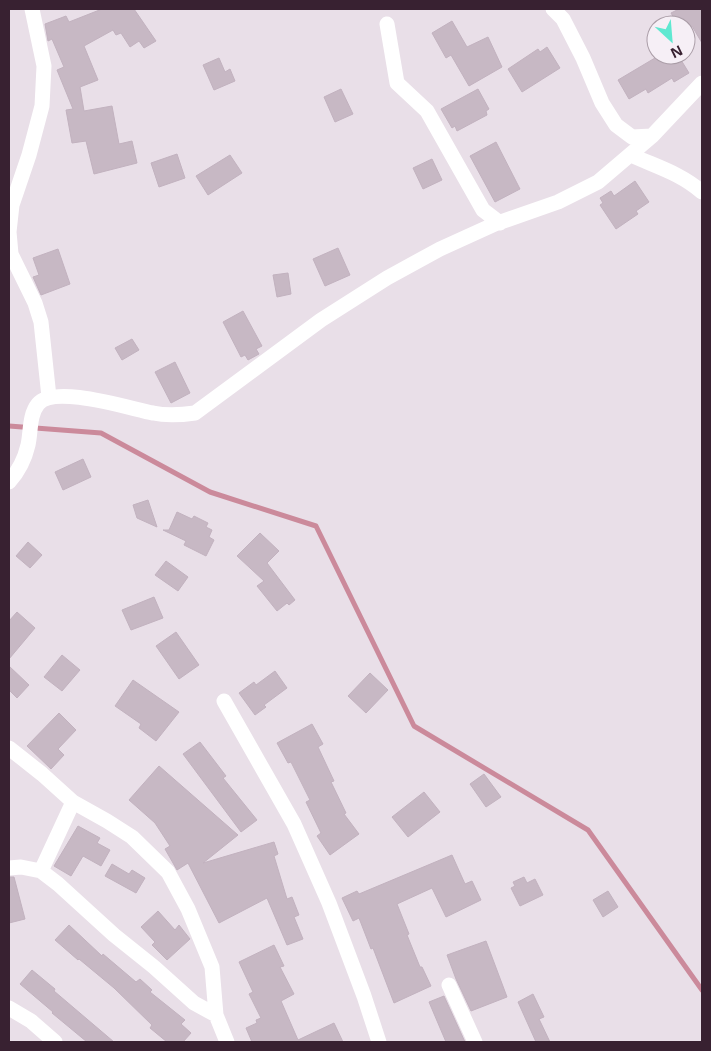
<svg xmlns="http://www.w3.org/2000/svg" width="711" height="1051" font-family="'Open Sans',sans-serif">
<rect width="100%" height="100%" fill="#e9dfe8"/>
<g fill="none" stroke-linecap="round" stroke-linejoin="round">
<path stroke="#cb8a9b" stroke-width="5" d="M9,426L101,433L210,492L316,526L414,726L588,830L702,990"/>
</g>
<path fill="#c7b8c4" stroke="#c2b2bf" d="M102,9H134L156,41L144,48L139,41L130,47L121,33L116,35L113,30L84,46L98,80L80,87L84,111L112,106L119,144L132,141L137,163L94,174L86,141L72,143L66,110L73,109L57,70L64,67L52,39L48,41L45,24L66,16L69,22Z
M679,9H702V43L692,26L686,30V25H678L671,13Z
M452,21L467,47L488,37L502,67L469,86L451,55L446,58L432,33Z
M547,47L560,68L522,92L508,69L538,49L540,52Z
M660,55H678L689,73L674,82L672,78L648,93L646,89L629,99L618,80Z
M219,58L225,72L230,69L235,81L214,90L203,65Z
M341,89L353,114L335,122L324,97Z
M478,89L489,109L486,111L487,115L457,131L455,126L452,128L441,109Z
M496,142L520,189L495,202L470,156Z
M177,154L185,178L159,187L151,163Z
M230,155L242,173L208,195L196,176Z
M432,159L442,180L423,189L413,168Z
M635,181L649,202L636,211L638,214L616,229L600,205L603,203L600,198L611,191L614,196Z
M338,248L350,275L325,286L313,259Z
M58,249L70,284L41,295L33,277L39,275L33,258Z
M288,273L291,294L277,297L273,275Z
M243,311L262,346L256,349L259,354L248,360L245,355L241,357L223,322Z
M132,339L139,350L122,360L115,348Z
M175,362L190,393L171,403L155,372Z
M83,459L91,477L63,490L55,472Z
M148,500L157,527L137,518L133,505Z
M177,512L192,519L194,516L208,523L206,527L212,530L209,537L214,540L206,556L184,545L186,541L163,530H169Z
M260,533L279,551L267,563L295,600L289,605L287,603L277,611L257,586L264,581L237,556Z
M28,542L42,555L30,568L16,556Z
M166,561L188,577L178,591L155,575Z
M154,597L163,618L131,630L122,610Z
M17,612L35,628L9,659V621Z
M176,632L199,665L179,679L156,646Z
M62,655L80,670L62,691L44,677Z
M9,666L29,685L17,698L9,690Z
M275,671L287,688L264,705L266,707L255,715L239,693L254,682L256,685Z
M370,673L388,690L366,713L348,696Z
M133,680L179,712L156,741L139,728L141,724L115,706Z
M59,713L76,730L58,749L64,755L51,769L27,746Z
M312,724L323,744L318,747L334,781L331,782L346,813L344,814L359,834L330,855L317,836L321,833L306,802L310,800L291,762L288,763L277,743Z
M200,742L226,776L223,778L257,820L241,832L183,754Z
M159,766L238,835L203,863L274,842L278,854L274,856L287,899L292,897L299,915L294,917L303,939L287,945L267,898L219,923L188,863L177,870L165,849L170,846L155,823L129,800Z
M484,774L501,797L486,807L470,784Z
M424,792L440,812L408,837L392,817Z
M78,826L100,838L97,843L110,850L101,866L83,856L71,876L54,866Z
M452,855L465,884L472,881L481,900L446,917L432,888L397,904L409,934L407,935L420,967H422L431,986L394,1003L373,948L371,949L359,918L353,921L342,898L357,891L359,894Z
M112,864L129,874L132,870L145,878L136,893L105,876Z
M9,877H14L25,919L9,923Z
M524,877L527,883L535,879L543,895L520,906L511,888L515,886L513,882Z
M608,891L618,907L603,917L593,900Z
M158,911L175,930L179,925L190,939L167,960L152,945L155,942L141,927Z
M69,925L102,956L103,954L136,982L140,979L152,990L150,992L185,1020L181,1024L191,1033L183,1042H167L150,1028L152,1025L114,988L79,959L78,960L55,940Z
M486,941L507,997L471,1011L456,979L447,955Z
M274,945L284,966L280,967L294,994L281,1001L298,1040L334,1023L343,1042H252L246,1028L257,1023L256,1020L261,1018L249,994L253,992L239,962Z
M32,970L55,989L54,991L114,1042H87L52,1013L53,1012L20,984Z
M533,994L544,1017L539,1019L550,1042H536L518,1002Z
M444,996L465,1042H446L429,1002Z"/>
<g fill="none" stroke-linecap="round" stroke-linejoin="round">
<path stroke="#fff" stroke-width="15" d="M32,9L44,66L42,106L29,155L12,205L9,232L11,254L35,303L41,322L49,397
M553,9L563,19L583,58L602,103L616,125L632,137L652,136
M387,24L397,83L427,111L483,210L500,223
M631,155C657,167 680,173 702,192
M9,482C18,472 25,458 28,445C31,432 29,415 38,404C54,384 131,409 153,413C167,416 181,415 195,413L321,320L387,278L440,249L495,224L558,202L598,182L652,136L702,83
M224,701L294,824L329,903L364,996L379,1042
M9,748L42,774L73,802L107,821L132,837L168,872L188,909L212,967L216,1015L227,1042
M9,868L21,867L41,871L58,884L114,935L154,967L194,1003L216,1015
M41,871L73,802
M449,985L475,1042
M9,1008L31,1021L55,1042"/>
</g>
<rect width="711" height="1051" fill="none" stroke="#382131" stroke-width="20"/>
<g transform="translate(671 40) rotate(154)"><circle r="24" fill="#f6eff6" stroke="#aa9da7"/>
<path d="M0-4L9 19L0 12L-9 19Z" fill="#5fe8d1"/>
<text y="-8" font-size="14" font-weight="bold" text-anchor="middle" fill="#382131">N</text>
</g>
</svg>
